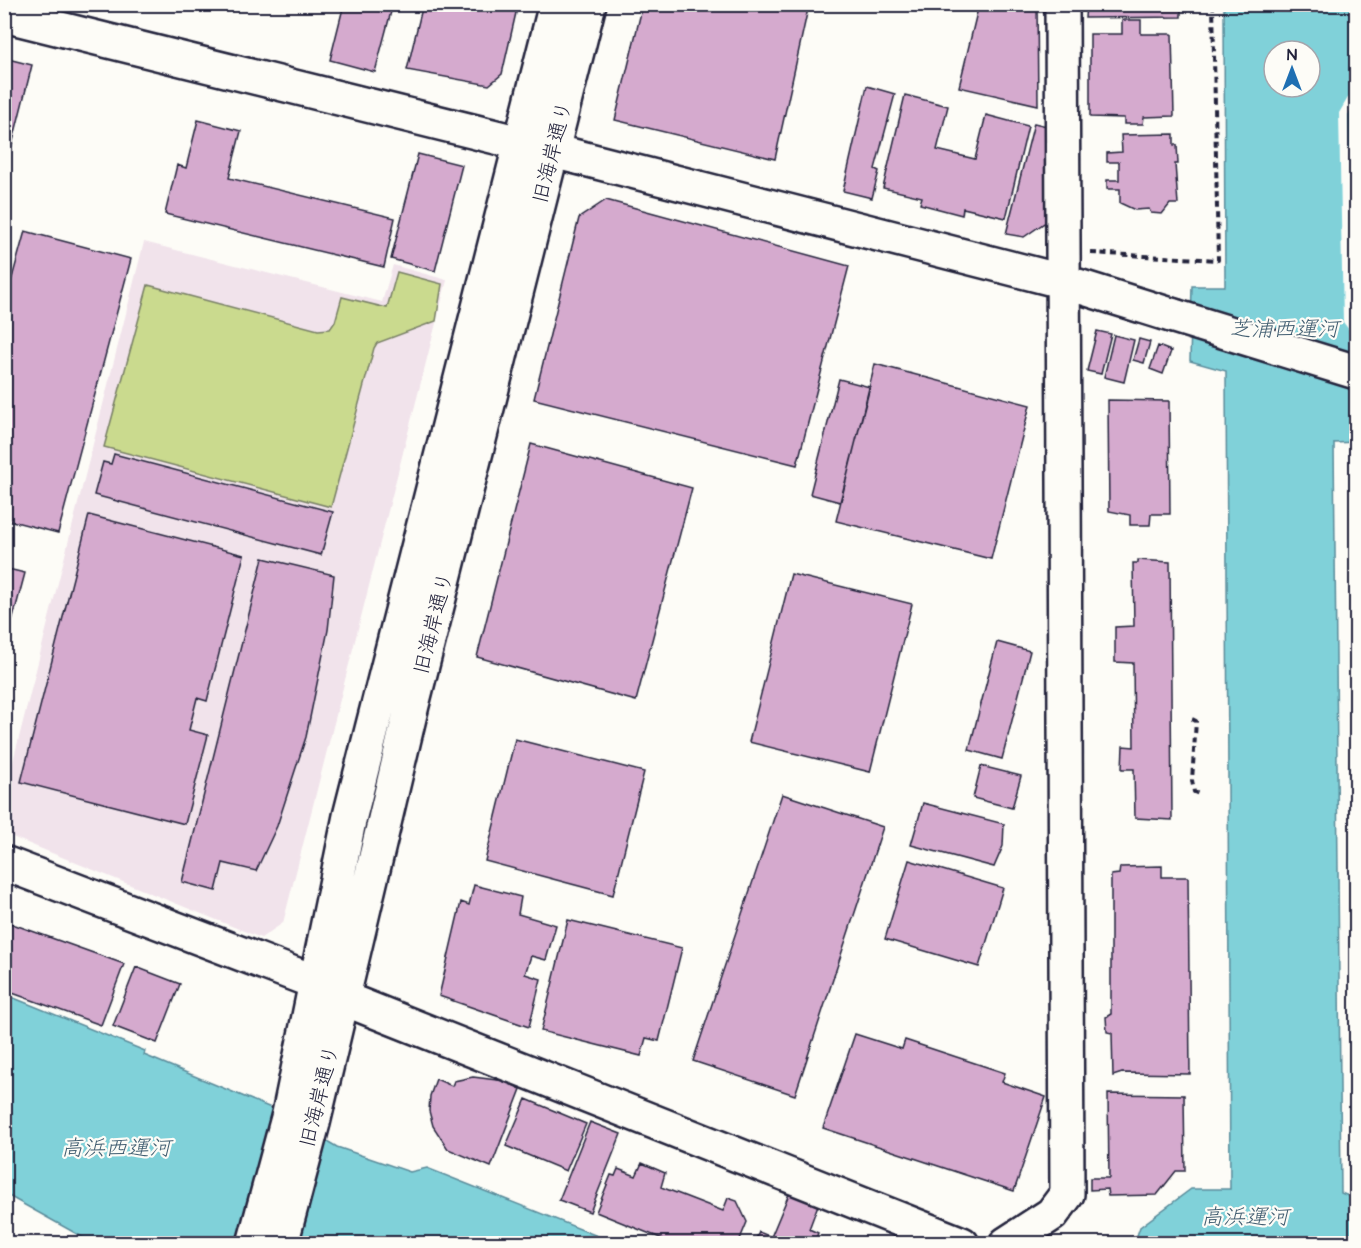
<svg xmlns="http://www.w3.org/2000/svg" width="1361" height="1248" font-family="'Architects Daughter','Klee One',sans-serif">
<rect width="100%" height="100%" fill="#fdfcf7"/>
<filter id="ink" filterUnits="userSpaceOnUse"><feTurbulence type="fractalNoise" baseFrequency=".0167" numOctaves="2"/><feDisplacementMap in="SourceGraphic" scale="12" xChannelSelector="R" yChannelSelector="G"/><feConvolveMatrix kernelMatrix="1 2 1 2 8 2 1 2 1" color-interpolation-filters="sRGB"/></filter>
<g filter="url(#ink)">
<path fill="#f1e3eb" d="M144,242L382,302L393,265L447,280L283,923L261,938L5,834V793Z"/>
<path fill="#cada8e" stroke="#767e64" stroke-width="1.5" d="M397,272L442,284L436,321L377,343L374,348L331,507L104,447L148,285L318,330L330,329L335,322L342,297L387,308Z"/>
<path fill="#80d1d9" stroke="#5a8b9a" stroke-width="1.5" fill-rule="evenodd" d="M1224,5H1356V442L1334,443L1341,1193L1356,1199V1243L1134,1244L1140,1227L1191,1189H1230L1226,371L1190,361L1192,286H1225ZM1274,51H1310V87H1274Z
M4,994L145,1051L144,1055L271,1108L337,1147L410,1172L427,1168L615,1243H93L5,1194Z"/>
<path fill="#fdfcf7" d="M1356,84V101L1348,115L1349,148H1354L1355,159L1349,160L1352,312H1356V339L1343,322L1339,113Z"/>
<path fill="#d5aace" stroke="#22223b" stroke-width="1.5" d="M344,4H393L375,72L330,60Z
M423,4H518L502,74L489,85L407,70Z
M643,4H809L775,159L615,120Z
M979,4H1037L1038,105L959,87Z
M1086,4H1181V17L1085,18Z
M1122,20H1141V34H1172L1174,116L1144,117L1143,124H1124V118L1090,117V34H1122Z
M4,58L32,65L4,177Z
M867,86L895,94L875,169L879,171L872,198L843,191Z
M905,95L948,106L937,150L975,159L986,115L1028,126L1006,218L963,208L962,215L920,204L922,197L883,188Z
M198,120L241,131L229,178L395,218L384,267L165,214L177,165L186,168Z
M1034,123L1047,126V221L1024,237L1006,234Z
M1174,134V145H1177L1178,164H1175L1178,204H1170L1162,214L1151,213L1149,209L1135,210L1120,203V189H1107V180H1119V162H1107V153L1122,152L1121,135Z
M418,154L462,165L435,271L391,259Z
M606,200L849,266L797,465L534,399L579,218Z
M25,231L131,259L58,533L4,519V307Z
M1097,331L1111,334L1101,374L1087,371Z
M1114,335L1134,340L1124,382L1104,377Z
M1139,339L1150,342L1144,363L1133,360Z
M1158,346L1171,351L1163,374L1150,369Z
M875,364L1030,405L991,559L836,521Z
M839,379L870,387L840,502L810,494Z
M1108,400L1169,401L1170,514H1151L1150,525H1130V515L1109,511Z
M531,444L692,488L636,701L477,657Z
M114,454L333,512L321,555L94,495L103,462L111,464Z
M89,515L244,555L207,701L197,698L189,730L208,735L185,824L21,782Z
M263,558L334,575L328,630L306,737L277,826L256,871L223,863L216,891L182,882Z
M1138,560L1170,562L1172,820L1135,818L1134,769H1122L1123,746L1134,747L1133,663L1115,662V627L1134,626L1133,563H1138Z
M4,568L25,573L4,652Z
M791,574L912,604L870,772L749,742Z
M997,642L1030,651L1002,759L969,750Z
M515,739L644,772L613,895L485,861Z
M981,766L1021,776L1012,808L973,798Z
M782,794L883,827L795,1095L693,1061Z
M923,803L1004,824L1003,846L994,867L911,845Z
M909,860L1003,888L979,967L885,939Z
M1162,866V877H1188L1190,1074L1122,1073L1113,1076L1112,1033L1107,1032L1106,1017L1111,1014V875L1119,874L1120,867Z
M474,885L521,897L518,914L556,925L546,960L531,956L525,974L541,979L529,1027L439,996L461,902L469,905Z
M568,920L682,948L659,1041L646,1038L641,1056L541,1031Z
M4,921L124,964L101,1025L4,990Z
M136,967L180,984L157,1043L113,1026Z
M855,1034L902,1049L905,1040L1005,1073L1002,1082L1046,1097L1014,1191L823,1128Z
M473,1077L505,1081L521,1089L491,1167L448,1149L433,1126L429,1111L430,1096L436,1079L452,1086L454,1081Z
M1108,1094L1184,1095L1185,1171H1176L1157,1195L1108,1196L1107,1189L1090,1190V1178H1109Z
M526,1099L586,1124L566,1171L506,1146Z
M590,1122L621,1134L590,1212L559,1200Z
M642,1163L665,1173L661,1187L723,1211L728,1198L737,1201L747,1222L738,1244H675L596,1212L611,1175L615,1176L618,1169L636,1176Z
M789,1194L818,1205L809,1229L818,1233L814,1244H754L759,1232L771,1237Z"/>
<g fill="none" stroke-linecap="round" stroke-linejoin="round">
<defs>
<path id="tertiary" d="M4,15L589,160L1065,282L1174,316
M4,863L315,982L342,998L962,1244
M1006,1244L1052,1214L1067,1194L1062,4"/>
<path id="primary" d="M254,1244L289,1114L350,816L556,4
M281,1244L313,1123L412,705L589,4"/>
</defs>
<use href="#tertiary" stroke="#22223b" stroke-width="38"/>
<use href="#primary" stroke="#22223b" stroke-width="38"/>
<path stroke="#22223b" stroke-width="4" stroke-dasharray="6 4.5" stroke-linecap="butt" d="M1091,253L1218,260L1213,4
M1192,719L1196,721L1192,780L1194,792L1199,794"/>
<use href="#tertiary" stroke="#fdfcf7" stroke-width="33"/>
<use href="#primary" stroke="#fdfcf7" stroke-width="33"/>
<defs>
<path id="rail" d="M1356,412V746"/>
</defs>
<use href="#rail" stroke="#22223b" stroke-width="7"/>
<use href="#rail" stroke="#fdfcf7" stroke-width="4.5" stroke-dasharray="14" stroke-linecap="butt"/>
<defs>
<path id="tertiary-bridge" d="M1174,316L1356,372"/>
</defs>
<use href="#tertiary-bridge" stroke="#22223b" stroke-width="38" stroke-linecap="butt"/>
<use href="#tertiary-bridge" stroke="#fdfcf7" stroke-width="33"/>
</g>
</g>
<g text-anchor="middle" stroke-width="4.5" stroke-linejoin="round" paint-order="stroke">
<g font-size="21" fill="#22223b" stroke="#fdfcf7">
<text transform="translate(552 152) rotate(-76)" y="7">旧海岸通り</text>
<text transform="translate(433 623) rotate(-76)" y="7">旧海岸通り</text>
<text transform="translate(319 1096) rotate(-76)" y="7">旧海岸通り</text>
</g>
<g font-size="22" font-style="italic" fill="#435f72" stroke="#fdfcf7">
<text x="1284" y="336">芝浦西運河</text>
<text x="116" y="1155">高浜西運河</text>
<text x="1245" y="1224">高浜運河</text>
</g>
</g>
<rect width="1361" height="1248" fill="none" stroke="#fdfcf7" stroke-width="24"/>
<rect x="12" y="12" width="1337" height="1224" fill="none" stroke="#22223b" stroke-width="2" filter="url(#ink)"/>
<g transform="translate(1292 69)"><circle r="28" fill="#fdfcf7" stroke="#a5a5ac" stroke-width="1.5"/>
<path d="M0-4.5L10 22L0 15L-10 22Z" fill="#1f6fb2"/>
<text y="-9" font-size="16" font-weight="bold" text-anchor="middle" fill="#22223b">N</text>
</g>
</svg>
